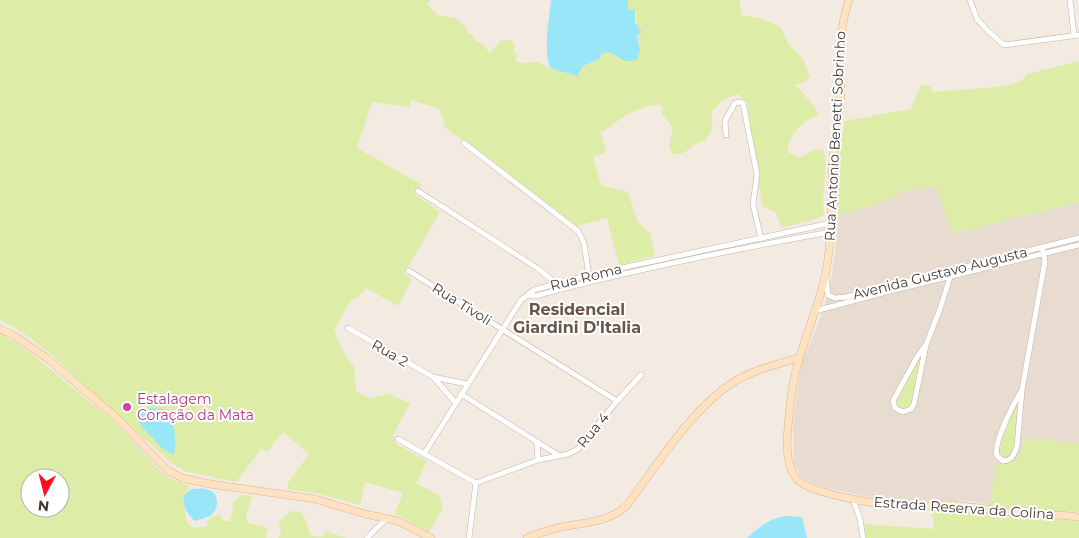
<svg xmlns="http://www.w3.org/2000/svg" width="1079" height="538" font-family="Montserrat,sans-serif">
<rect width="100%" height="100%" fill="#f3eae2"/>
<path fill="#e8dbd0" d="M938,187L952,234L1079,202V444L1025,438L1022,452L1016,460L1010,464H997L990,505L972,501L903,503L885,501L819,486L810,482L801,476L794,464L793,424L798,384L802,362L818,324L829,292L835,255L837,215L885,202L902,191Z"/>
<path fill="#ddeca6" fill-rule="evenodd" d="M0,0H430L427,4L437,15L455,18L468,29L467,33L472,35L474,40L483,45L490,53L500,41L510,40L515,45L513,51L518,55L515,59L519,63L537,62L550,68L577,76L583,66L600,59L601,54C609,50 613,53 619,59L640,50L635,9L628,10V0H740L741,15L763,19L780,27L789,45L803,59L810,76L804,83L795,84C803,94 813,103 819,114C803,121 788,134 788,152L799,158L815,149L824,151C828,172 821,194 824,215L816,219L782,228L775,212L762,206L747,102L737,94L723,100L711,112C714,122 713,134 704,141C702,142 699,142 696,144C686,150 686,155 672,154L669,145L673,128L662,114L661,105C638,104 619,120 601,133L606,152L593,157L601,185L628,192L637,221L650,233L655,256L619,265L607,218L577,226L443,126L445,122L438,108L411,100L409,107L372,102L357,148L422,185L414,194L440,212L404,274L412,279L398,306L366,288L358,298L351,300L334,330L342,349L354,367L356,391L369,398L389,394L410,403L393,435L395,443L427,461L416,483L439,495L443,508L429,532L395,513L403,493L365,482L360,505L320,494L288,489V483L309,454L283,432L267,452L262,448L236,482L185,471L173,464L76,378C54,355 29,334 0,320Z
M1079,61V202L952,234L937,187L902,191L885,202L837,215V174L844,121L911,109L921,85L930,86L933,92L997,87L1022,81L1027,74Z
M0,334L15,342L34,356L113,421L162,473L175,481L190,486C188,490 185,494 184,498C183,505 186,512 186,520L191,527H206L208,520L220,514L223,521H230L233,511L232,504L240,495L252,496L246,515L248,523L268,528L265,537L267,538H0ZM30,478H60V508H30Z
M922,355L912,403L909,408C903,410 897,408 895,401Z
M1020,398L1015,450L1009,458L1003,459L998,454C1001,434 1009,415 1020,398Z
M1025,438L1079,444V512L1021,510L990,505L997,464C1018,464 1020,458 1025,438Z
M957,509L1008,517L1079,521V538H865V524L934,529L932,511Z
M292,511L300,512L304,517L311,536L323,537L326,531L346,538H278L281,533L279,521Z"/>
<path fill="#98e6f7" d="M551,0H628V10L635,9V23L642,32L637,36L640,50L637,59C617,68 617,46 601,54L600,59L583,66L577,76L550,68C543,48 549,21 551,0Z
M150,408L162,409C175,417 177,439 174,454H172C162,450 158,443 151,436C141,426 128,416 150,408Z
M193,489C200,488 207,488 213,492C220,498 217,512 210,516C205,518 199,520 195,521C184,512 177,495 193,489Z
M785,516L802,517L807,538H747C759,527 769,519 785,516Z"/>
<g fill="none" stroke-linecap="round" stroke-linejoin="round">
<defs>
<path id="street" d="M970,0L977,19L989,32L1004,45L1079,35
M1070,0L1074,35
M726,135L725,121L735,103L740,102L743,103L757,175L753,204L761,239
M464,143L578,231L584,243L589,276
M418,191L537,268L557,284
M409,271L617,401
M826,278L828,295L835,298L846,297L1079,238
M528,295L535,296C632,270 731,250 830,232
M815,311L890,291L1079,245
M348,328L433,377L455,402
M926,345L917,357L893,401L895,408L903,412L911,409L914,404L926,345L940,309L951,274
M433,377L467,384
M1022,390C1014,403 993,442 997,456L1003,461C1012,461 1015,453 1017,446L1022,390L1045,261L1042,247
M461,394L558,455
M398,439L476,483
M537,443L538,460
M424,454L521,300L534,290L589,275L831,223
M476,483L538,460L568,454L578,449L617,401L641,375
M853,499L860,519L863,538
M367,538L387,518
M469,538L476,483"/>
<path id="secondary" d="M849,0C838,32 841,56 841,89C840,112 835,135 833,158C831,192 832,226 828,259C822,307 796,350 791,398C789,421 780,464 799,481C815,495 890,507 912,507C925,507 938,504 951,505C973,506 995,511 1017,513C1037,515 1058,514 1079,517
M0,329L15,336L48,359L118,419L167,470L182,478L210,484L315,499L365,514L398,521L431,538
M527,538C538,533 549,530 561,527C585,522 609,523 627,505C658,464 693,406 737,380C756,369 778,364 798,358"/>
</defs>
<use href="#street" stroke="#c2b3a7" stroke-width="6"/>
<use href="#secondary" stroke="#dbb68f" stroke-width="8"/>
<use href="#street" stroke="#fff" stroke-width="5"/>
<use href="#secondary" stroke="#ffe2c1" stroke-width="7"/>
</g>
<circle fill="#d1479c" stroke="#fff" stroke-width="2" cx="127" cy="407" r="5"/>
<g text-anchor="middle" stroke-width="4" stroke-linejoin="round" paint-order="stroke">
<g font-size="14" fill="#453a32" stroke="#fff">
<text transform="translate(835 136) rotate(-87)" y="5">Rua Antonio Benetti Sobrinho</text>
<text transform="translate(940 273) rotate(-14)" y="5">Avenida Gustavo Augusta</text>
<text transform="translate(586 277) rotate(-14)" y="5">Rua Roma</text>
<text transform="translate(462 304) rotate(32)" y="5">Rua Tivoli</text>
<text transform="translate(390 353) rotate(30)" y="5">Rua 2</text>
<text transform="translate(593 430) rotate(-50)" y="5">Rua 4</text>
<text transform="translate(964 508) rotate(4)" y="5">Estrada Reserva da Colina</text>
</g>
<g font-size="14" fill="#b23c85" stroke="#fff" text-anchor="start">
<text x="137" y="404">Estalagem<tspan x="137" dy="16">Coração da Mata</tspan></text>
</g>
<g font-size="16" font-weight="bold" fill="#695548" stroke="#fff">
<text x="577" y="315">Residencial<tspan x="577" dy="18">Giardini D'Italia</tspan></text>
</g>
</g>
<g transform="translate(45 493) rotate(187)"><circle r="24" fill="#ffffff" stroke="#b5b0ad"/>
<path d="M0-4L9 19L0 12L-9 19Z" fill="#ff0e20"/>
<text y="-8" font-size="14" font-weight="bold" text-anchor="middle" fill="#453a32">N</text>
</g>
</svg>
